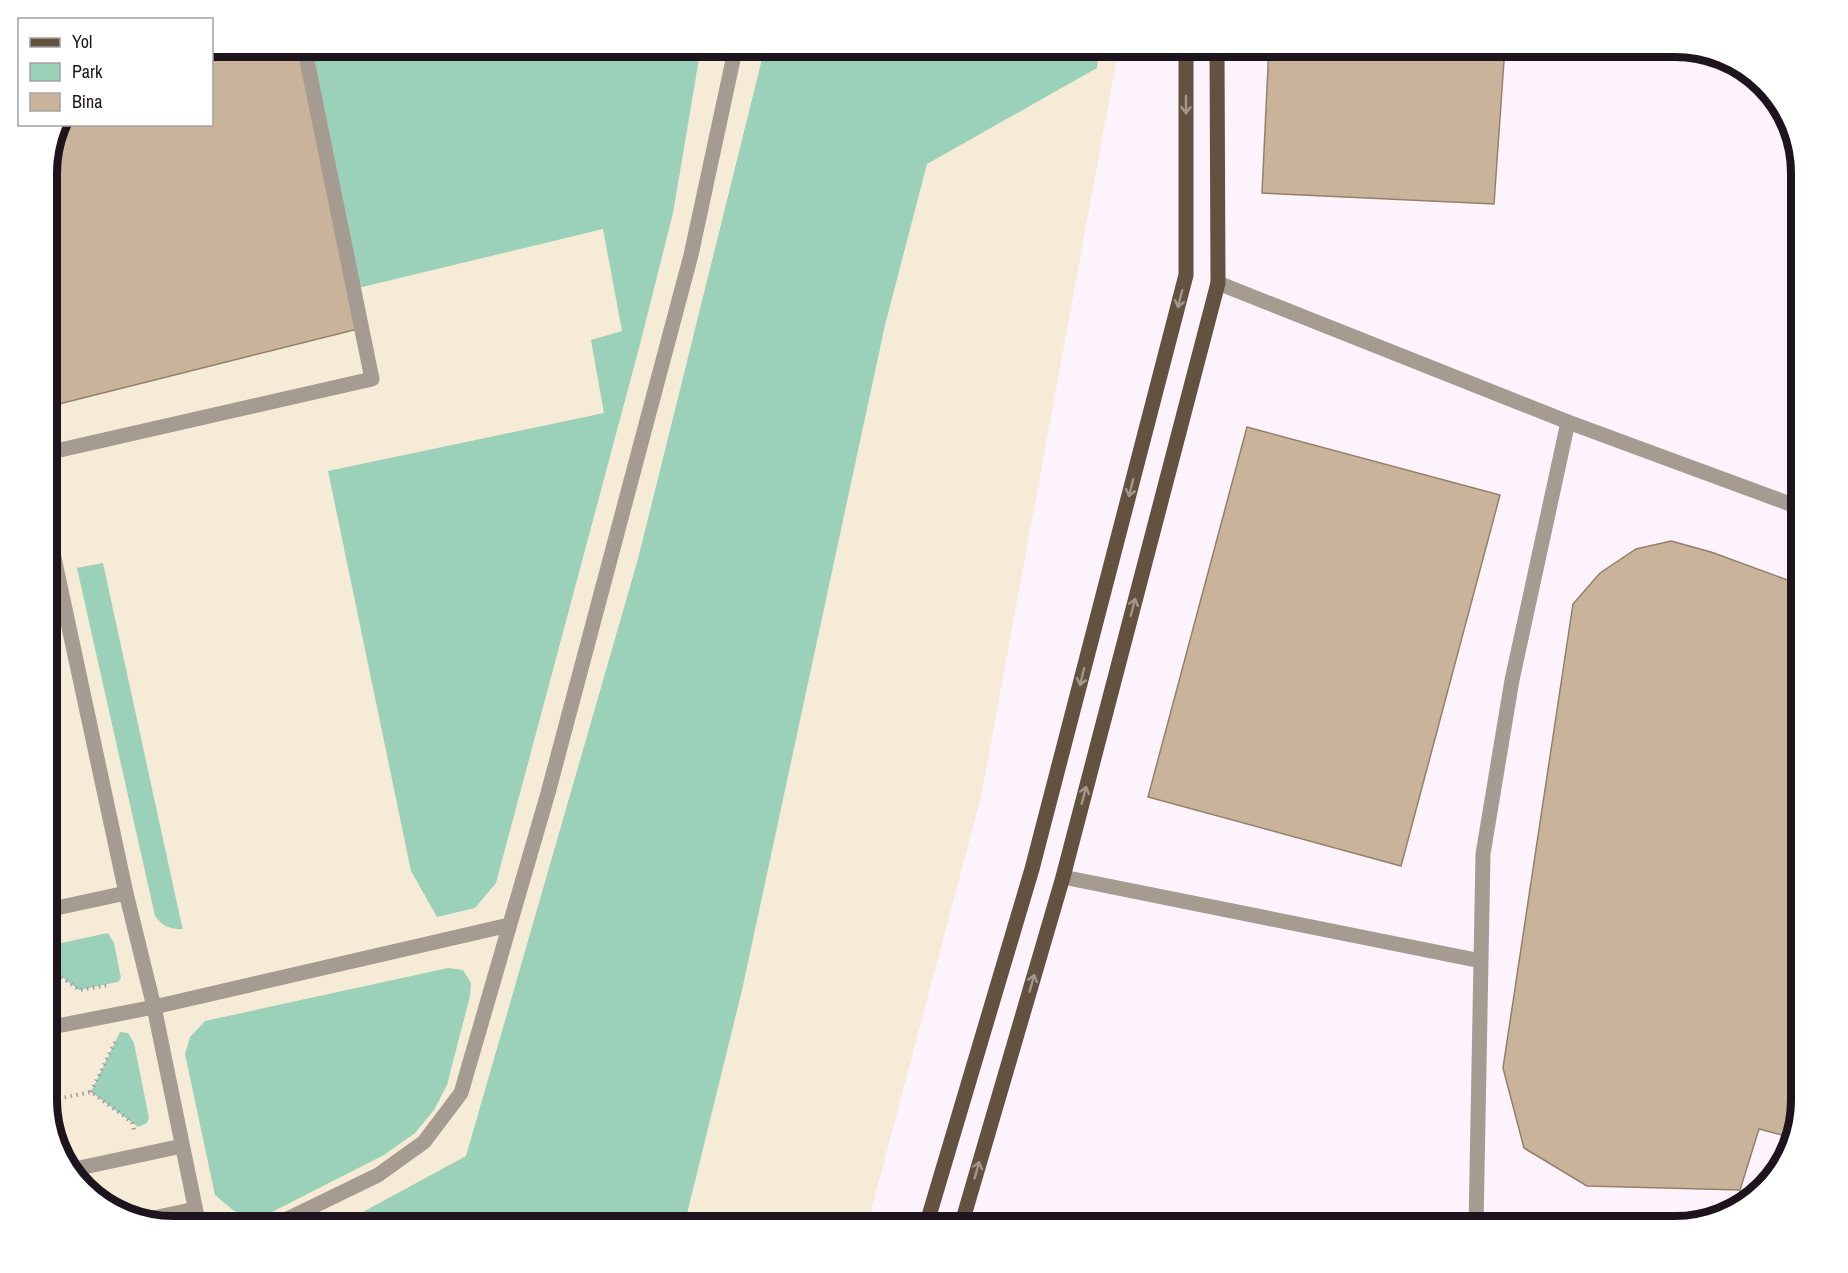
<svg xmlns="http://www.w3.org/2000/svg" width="1848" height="1273" font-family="'Archivo Narrow',sans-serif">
<rect width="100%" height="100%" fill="#fdf3fd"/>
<path fill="#f6ebd6" d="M212,47H1119L981,797L867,1226H173L102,1205L63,1163L47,1108V165L57,125L212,124Z"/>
<path fill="#9bd1b8" d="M303,47H701L673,213L639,348L496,883L475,908L437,917L411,871L328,471L604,413L591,340L622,331L603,229L354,289Z
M765,47H1099L1097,68L927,164L885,325L742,990L684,1226H337L466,1156L638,559Z
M103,563L181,922L183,929C170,929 163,927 155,916L77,568Z
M108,933L114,943L121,978L118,982L79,990L47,966V946Z
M448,968L463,970L471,983L470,996L447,1085L434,1110L415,1133L384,1155L270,1213L253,1217L234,1211L215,1195L185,1054L190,1037L205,1021Z
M120,1032L128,1033L134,1043L149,1118L147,1123L138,1127L91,1092Z"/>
<path fill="#c9b49b" stroke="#948068" stroke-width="1.5" d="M212,46H304L362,328L47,407V165L57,124H212Z
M1269,46H1505L1494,204L1262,193Z
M1247,427L1500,495L1401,866L1148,797Z
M1671,541L1711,552L1801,585V1100L1790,1137L1759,1129L1740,1190L1587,1186L1524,1148L1503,1068L1573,604L1600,573L1636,549Z"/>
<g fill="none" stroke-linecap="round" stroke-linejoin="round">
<path stroke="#a399a3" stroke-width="4" stroke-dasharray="1.5 4.5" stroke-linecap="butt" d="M47,966L79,990L110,985
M91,1092L117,1038
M47,1101L91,1092L132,1122L134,1130"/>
<path stroke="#a69b91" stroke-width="15" d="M1218,283L1568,422L1801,508
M47,453L372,379L304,46
M47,525L126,893L47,910
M1063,877L1481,961
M126,893L154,1007L199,1226
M47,1028L154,1007L509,925
M70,1170L182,1146
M149,1219L195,1209
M273,1226L378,1175L424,1142L461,1093L548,793L691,255L736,46
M1476,1226L1483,854L1512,680L1568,422"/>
<path stroke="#635240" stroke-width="15" d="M926,1226L1032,869L1186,275V46
M961,1226L1063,877L1218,283L1217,46"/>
</g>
<defs><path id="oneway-shaft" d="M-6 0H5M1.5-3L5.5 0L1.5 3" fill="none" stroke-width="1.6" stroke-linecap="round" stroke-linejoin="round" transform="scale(1.5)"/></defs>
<g stroke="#a1978c">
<use href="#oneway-shaft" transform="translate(1186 105) rotate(90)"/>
<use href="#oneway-shaft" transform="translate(1180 299) rotate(104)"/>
<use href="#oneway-shaft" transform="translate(1131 488) rotate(104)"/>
<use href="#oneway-shaft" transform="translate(1133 607) rotate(-75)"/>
<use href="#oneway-shaft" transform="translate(1082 677) rotate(104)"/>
<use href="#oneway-shaft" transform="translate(1084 795) rotate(-75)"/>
<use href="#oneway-shaft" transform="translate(1032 983) rotate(-74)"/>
<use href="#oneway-shaft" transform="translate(977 1170) rotate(-74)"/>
</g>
<path d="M0 0H1848V1273H0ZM173 57H1675A116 116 0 0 1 1791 173V1100A116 116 0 0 1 1675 1216H173A116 116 0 0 1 57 1100V173A116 116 0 0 1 173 57Z" fill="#fff" fill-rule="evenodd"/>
<path fill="none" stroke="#1d141d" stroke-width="8" d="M173 57H1675A116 116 0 0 1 1791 173V1100A116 116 0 0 1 1675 1216H173A116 116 0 0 1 57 1100V173A116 116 0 0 1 173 57Z"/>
<rect x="18" y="18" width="195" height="108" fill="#ffffff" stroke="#a5a1a5" stroke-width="1.5"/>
<rect x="30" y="38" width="30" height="9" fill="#635240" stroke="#a5a1a5" stroke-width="1.5"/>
<text x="72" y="48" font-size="18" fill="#1d141d">Yol</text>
<rect x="30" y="63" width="30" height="18" fill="#9bd1b8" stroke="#a5a1a5" stroke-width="1.5"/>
<text x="72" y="78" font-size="18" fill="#1d141d">Park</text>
<rect x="30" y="93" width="30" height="18" fill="#c9b49b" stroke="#a5a1a5" stroke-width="1.5"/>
<text x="72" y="108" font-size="18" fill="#1d141d">Bina</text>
</svg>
